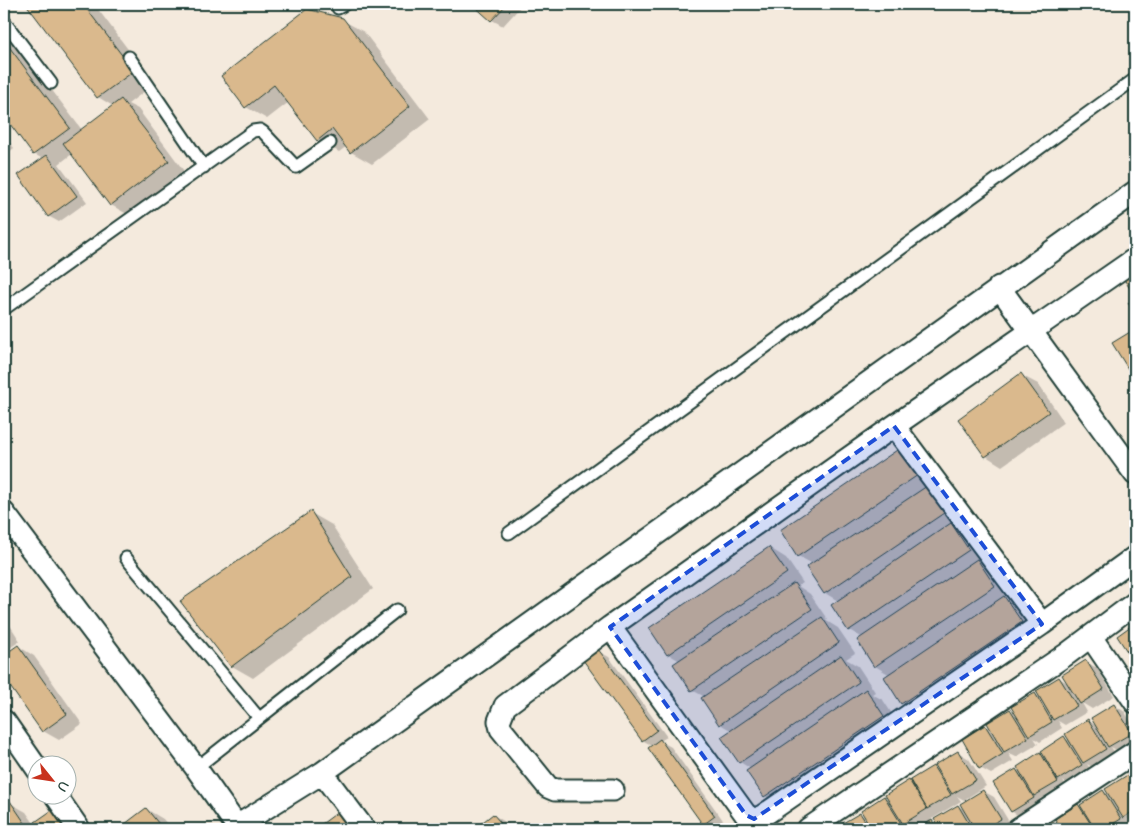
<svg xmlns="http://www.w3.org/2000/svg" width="1139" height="833" font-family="'Comic Neue',sans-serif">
<rect width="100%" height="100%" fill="#f4eadd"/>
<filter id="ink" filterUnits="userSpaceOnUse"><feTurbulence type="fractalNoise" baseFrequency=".02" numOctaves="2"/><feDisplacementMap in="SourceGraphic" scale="10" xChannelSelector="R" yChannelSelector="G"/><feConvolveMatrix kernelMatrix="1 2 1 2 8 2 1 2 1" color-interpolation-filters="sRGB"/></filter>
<g filter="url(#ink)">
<path fill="#0003" d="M27,4H94L154,84L128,104L138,109L184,171L127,214L111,205L72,154L59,164L87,202L59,222L48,216L43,159L34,154L4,114V31L11,36L82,130L113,106L98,97Z
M474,4H523L503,26L492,20Z
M342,20L364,32L430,119L372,164L351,152L347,146L339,152L318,140L289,102L267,119L246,107Z
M4,135L14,148L4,156Z
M1021,375L1038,384L1064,422L1002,466L986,456Z
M900,450L960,522L954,526L967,534L984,559L980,562L993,570L1010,595L1005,598L1020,607L1037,632L918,712L902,703L890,675L875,666L863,638L849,630L832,605L838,601L825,593L813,564L798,556Z
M311,513L332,525L373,589L253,678L232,666Z
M770,548L786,558L803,583L798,586L810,594L827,619L825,620L838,628L855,653L846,659L858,666L875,692L872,694L883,700L900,726L781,806L765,796L751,769L740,762L732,731L720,724L705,697L692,690L680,661L668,654Z
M4,616L20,641L4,652Z
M18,646L34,656L82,724L59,740L43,731L4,676V656Z
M598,651L609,657L667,737L660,741L671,747L725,823L717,829L704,824L650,748L653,746L642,740Z
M1086,662L1097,668L1114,696L1092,709L1082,703L1087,712L1065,725L1058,721L1062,728L1040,742L1034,738L1038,744L1016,757L1008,753L1013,761L991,774L980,768L985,726L993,731L1010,710L1016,714L1035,694L1041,698L1059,678L1069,684Z
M1114,705L1125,712L1135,729V743L1120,752L1111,747L1116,755L1094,768L1087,764L1092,772L1070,785L1063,781L1068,788L1046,801L1040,798L1044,804L1022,818L1011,811L1016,770L1022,773L1040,754L1047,758L1064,738L1072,742L1088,721L1097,726Z
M958,752L969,759L986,786L964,800L957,796L961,801L930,820L940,826L958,806L965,810L983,791L994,797L1011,825L1004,829H915L908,826L911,829H839L838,827L860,814L867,819L884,798L891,801L887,795L933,767L939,771Z
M1129,776L1135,780V824L1127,819L1132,827L1135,824V829H1040L1052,822L1062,827L1078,806L1084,809L1103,791L1111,796Z
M10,803L26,812L38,829H4V807Z
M146,809L163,819L171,829H130L127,825Z
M338,814L354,823L359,829H318Z
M493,815L509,824L513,829H476Z"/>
<path fill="#dab98d" stroke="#1f3d34" d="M26,4H83L134,71L97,98Z
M472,4H507L491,21Z
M307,9L343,18L410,106L350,153L332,129L317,141L274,85L245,108L221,76Z
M4,40L70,128L33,155L4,116Z
M121,99L169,161L110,206L63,143Z
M47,155L77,196L48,217L18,175Z
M1135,270V296L1123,278Z
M1135,298V313L1128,303Z
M1135,329V380L1112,343Z
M1021,373L1049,412L985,457L958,419Z
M900,448L918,475L797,557L780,530Z
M927,486L944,513L824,594L806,567Z
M311,511L352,577L231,667L180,601Z
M951,523L969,550L848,631L831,605Z
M769,547L787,573L667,655L649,628Z
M977,559L995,586L874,667L857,640Z
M794,583L812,609L691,691L673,664Z
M1004,596L1022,622L901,704L884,677Z
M822,617L839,643L719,725L701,698Z
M1135,623V661L1134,662L1117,636Z
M4,625L10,635L4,639Z
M18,645L67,714L42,732L4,678V655Z
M598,649L657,730L642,741L583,660Z
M841,655L859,682L739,763L721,737Z
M1086,660L1104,689L1080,704L1062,675Z
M1059,677L1077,706L1053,720L1036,691Z
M866,689L884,716L764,797L746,771Z
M1035,693L1052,722L1029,736L1011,707Z
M1114,704L1132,733L1108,747L1091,718Z
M1010,709L1028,738L1004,752L987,723Z
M1088,719L1106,749L1083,763L1065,734Z
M985,725L1003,754L979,769L962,739Z
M1064,736L1082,765L1058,780L1041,751Z
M660,739L715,816L703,825L648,748Z
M958,751L976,780L952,794L934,765Z
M1040,752L1058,782L1034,796L1017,767Z
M933,766L951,795L927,809L910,780Z
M1016,769L1034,798L1011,812L993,783Z
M1135,770V781L1130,773Z
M1129,774L1135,785V810L1123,818L1105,789Z
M909,780L927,809L903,824L885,795Z
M983,790L1001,819L984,829H975L960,804Z
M1103,790L1121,819L1104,829H1095L1080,805Z
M884,796L902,825L896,829H872L861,811Z
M10,801L29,829H4V806Z
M1078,804L1094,829H1061L1055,819Z
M958,805L972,829H940L934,819Z
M58,806L75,829H39L35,822Z
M146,808L163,829H129L125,824Z
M338,812L350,829H315Z
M860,813L870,829H838L836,827Z
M493,814L506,829H474Z
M932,820L937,829H916Z
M1052,820L1058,829H1038Z
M1135,823V829H1130L1129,827Z"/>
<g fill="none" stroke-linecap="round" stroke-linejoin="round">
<defs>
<path id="lane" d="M338,8L345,4
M4,21L51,83
M129,57L204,167
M4,309L253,131L260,130L263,132L296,167L330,143
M509,533L1135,79
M126,558L259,718
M196,768L397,610"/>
<path id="street" d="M999,287L1135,474
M894,426L1042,624L1135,557
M4,513L196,768L239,829
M610,627L746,815L754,819L761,817L1042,624
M1091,637L1135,702
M4,721L38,770
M322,773L364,829
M613,790H555L548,787L501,729L499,721L505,706L610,627L894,426L1135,259
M56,796L79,829
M237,826L322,773L1135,192
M808,829L1067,654L1135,603
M1018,829L1135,752"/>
</defs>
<use href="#lane" stroke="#1f3d34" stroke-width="15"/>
<use href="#street" stroke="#1f3d34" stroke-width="25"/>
<use href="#lane" stroke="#fff" stroke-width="11"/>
<use href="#street" stroke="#fff" stroke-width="21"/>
</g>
</g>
<path fill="#1d4ed8" fill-opacity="0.2" stroke="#1d4ed8" stroke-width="4" stroke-dasharray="10 6" stroke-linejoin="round" d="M894,426L1042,624L754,819L746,815L610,627Z"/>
<rect width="1139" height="833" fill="none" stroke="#fff" stroke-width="20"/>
<rect x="10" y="10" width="1119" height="813" fill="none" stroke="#1f3d34" stroke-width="2" filter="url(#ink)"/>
<g transform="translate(52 780) rotate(120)"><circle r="24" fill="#ffffff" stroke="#a5b1ae"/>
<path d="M0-4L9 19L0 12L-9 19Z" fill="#c8321e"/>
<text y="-8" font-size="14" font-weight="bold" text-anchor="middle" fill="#1f3d34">U</text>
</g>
</svg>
